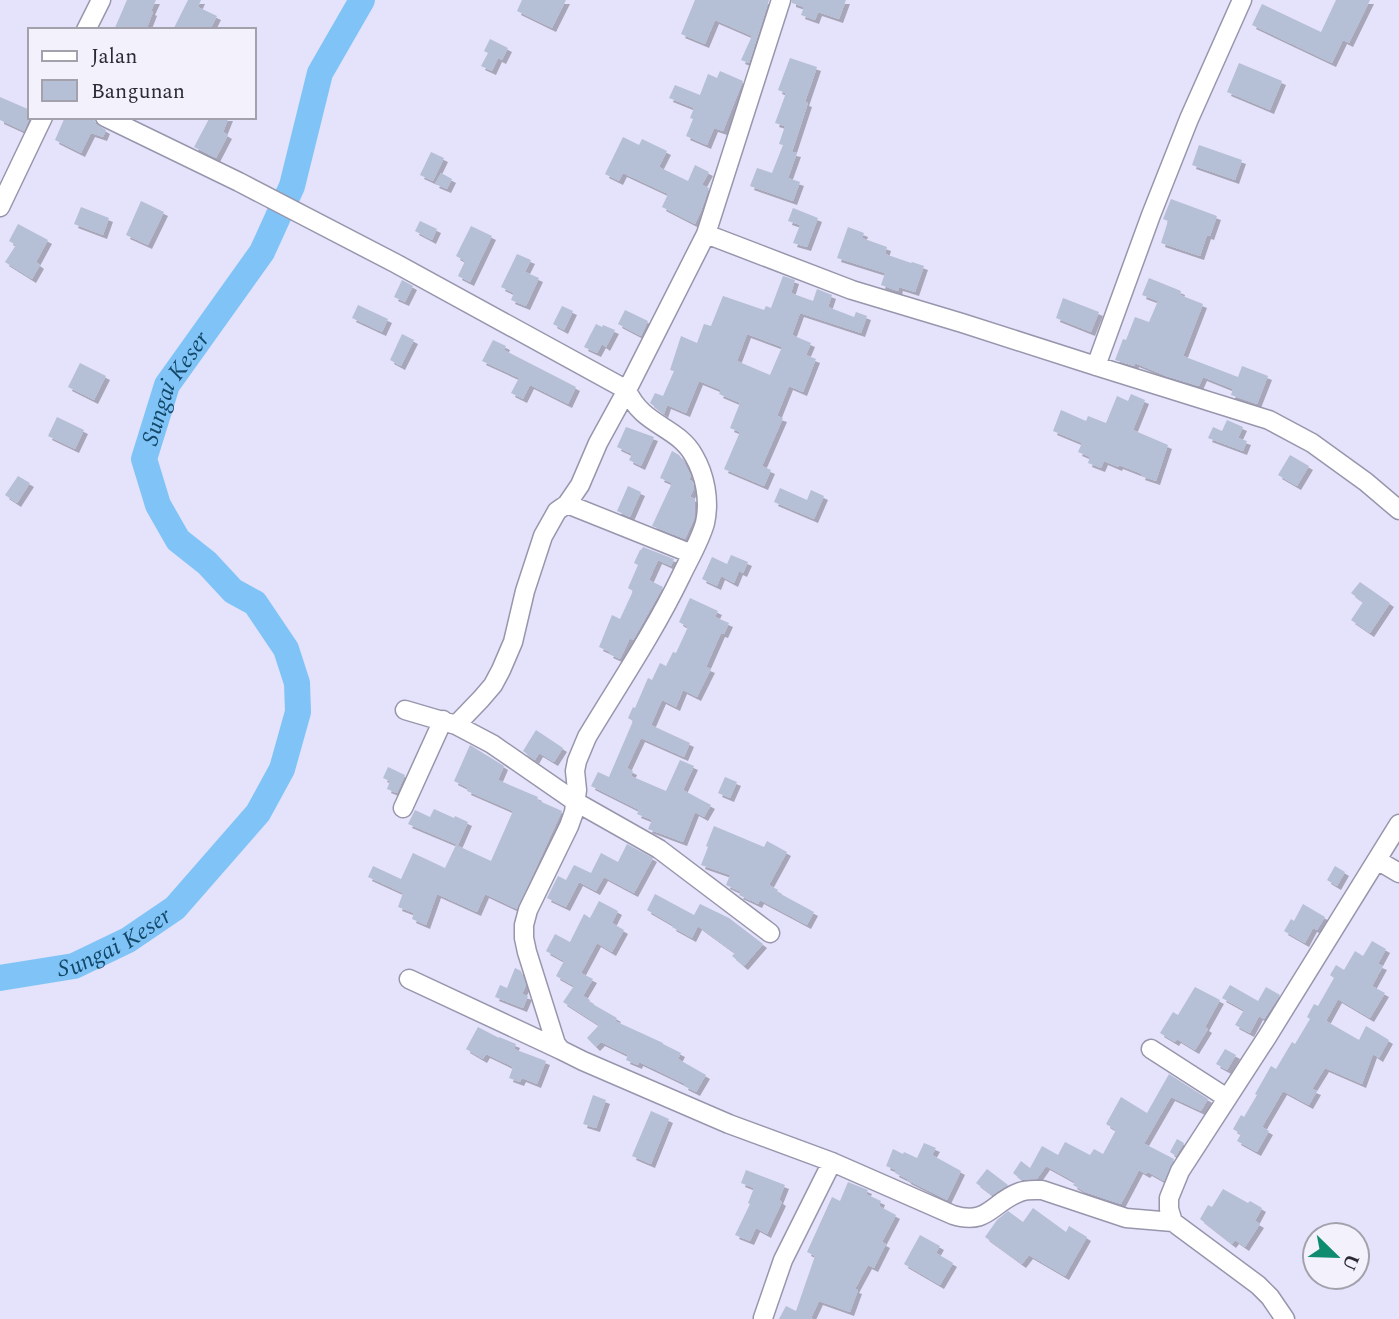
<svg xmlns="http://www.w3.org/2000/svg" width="1399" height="1319" font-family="Spectral,serif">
<defs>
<filter id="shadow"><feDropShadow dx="4" dy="4" stdDeviation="0" flood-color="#0004"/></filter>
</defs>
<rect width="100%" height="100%" fill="#e4e3fb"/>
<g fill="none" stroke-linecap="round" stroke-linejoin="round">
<path stroke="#80c4f7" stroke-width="26" id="s1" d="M0,978L74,966L128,940L175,908L258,813L282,769L298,712L297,683L286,649L255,603L233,591L207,563L178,540L158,505L144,459L167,385L262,252L292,186L320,73L362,0"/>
</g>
<path fill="#b5bfd5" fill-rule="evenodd" filter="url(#shadow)" d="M127,0H156L151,11L153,12L146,30H114Z
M188,0H201L198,7L217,16L210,30H173Z
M522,0H566L552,28L517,11Z
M695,0H769L749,63L741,60L752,36L715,20L705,44L681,34Z
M792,0H846L839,19L818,12L815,20L801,15L804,7L792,3Z
M1336,0H1370L1349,43L1343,40L1332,63L1252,25L1262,4L1321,32Z
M490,39L508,48L502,60L498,58L492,71L481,66L488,53L484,51Z
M790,58L817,67L805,102L808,103L792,152L797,153L788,178L800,182L793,201L750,186L757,168L772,173L783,145L779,144L785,126L775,123L786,93L778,90Z
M1239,63L1282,81L1270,110L1227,92Z
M720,71L743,81L723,131L714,128L707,145L686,136L693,119L690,118L694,108L669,98L675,85L700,95L708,74L717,78Z
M0,97L30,110V117L24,131L0,120Z
M65,117H89L94,119L96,124L106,130L103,137L91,133L81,153L55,140Z
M210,117H229L223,132L228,135L216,158L194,147Z
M623,137L639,145L642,139L667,151L659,167L688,181L695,165L709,172L702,185L709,188L701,211L695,224L662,207L668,194L623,173L619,181L605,174Z
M1199,145L1242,160L1235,180L1192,165Z
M431,152L444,158L433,181L420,175Z
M441,173L452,179L447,189L435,184Z
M1171,199L1217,216L1210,236L1207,235L1200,256L1161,243L1168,221L1163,219Z
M141,201L164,212L148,245L126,235Z
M81,207L109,218L103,235L74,224Z
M793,208L818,218L807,247L793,243L800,225L788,221Z
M420,221L437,229L432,240L415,231Z
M18,224L48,240L36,262L40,265L32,279L5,262L16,245L9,241Z
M471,226L492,236L470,282L458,276L465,261L456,256Z
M848,227L864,233L862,238L887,247L885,254L911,263L912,262L924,266L915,292L899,287L898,291L881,285L885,273L837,258Z
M517,254L531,260L525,272L539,278L526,306L511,300L514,293L501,287Z
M783,276L795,280L791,293L813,301L817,289L832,295L828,307L854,317L856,312L867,316L861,333L800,313L792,335L811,343L806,355L816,359L803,392L789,386L777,416L783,418L762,466L771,470L764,486L724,469L740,432L730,428L740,403L738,402L719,394L721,390L699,381L686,413L667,405L664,414L650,403L655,393L663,396L674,371L670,370L681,336L697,343L704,324L711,326L723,296L764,310L766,306L771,308ZM747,334L782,347L770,375L737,361Z
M1149,278L1181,291L1180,295L1203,304L1183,356L1238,377L1242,366L1268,376L1257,404L1231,395L1233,389L1203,377L1199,386L1166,376L1135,363L1134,366L1115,360L1123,339L1126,340L1135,317L1149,322L1158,301L1142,295Z
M402,280L413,286L405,302L394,297Z
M1063,298L1099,312L1091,332L1056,318Z
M358,305L388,319L382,332L352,318Z
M562,306L573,311L564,330L553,324Z
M625,310L648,321L641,336L618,324Z
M596,324L602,327L603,325L615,330L606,347L602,344L597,353L584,347Z
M402,334L414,340L401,366L390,360Z
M493,340L506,346L504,350L576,387L568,404L530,385L523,399L511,393L519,378L482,361Z
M80,363L106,376L94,400L68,387Z
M1131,394L1145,400L1133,430L1168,445L1156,481L1141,476L1142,474L1119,465L1118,467L1104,461L1101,468L1088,463L1090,457L1078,452L1082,443L1053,431L1061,410L1086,421L1088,416L1106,423L1117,396L1128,401Z
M57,417L84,430L75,449L48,436Z
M1227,420L1243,427L1238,438L1247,441L1243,451L1208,438L1213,427L1222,431Z
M626,427L654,437L641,466L629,460L632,454L617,447Z
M672,451L679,455L684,462L691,476L689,480L692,481L694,488L690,497L695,499L694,519L685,539L652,526L672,483L660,478Z
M1290,455L1309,466L1297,486L1278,475Z
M18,476L30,483L17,503L5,495Z
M628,486L641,492L630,517L617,511Z
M780,488L807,500L811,490L824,496L814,519L774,502Z
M643,547L674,559L671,566L658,560L649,580L663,587L633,640L630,638L620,659L609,654L610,652L599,647L612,615L620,619L633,591L628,588L638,565L634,563L640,550H641Z
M731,555L748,562L743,573L739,571L734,583L721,576L717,586L702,579L712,557L727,564Z
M1360,582L1390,603L1370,633L1351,620L1363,602L1351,593Z
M690,598L718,611L715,617L729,623L724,634L721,633L706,667L711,669L697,697L683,690L676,707L662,700L651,725L690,743L684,757L641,738L627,768L633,771L631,776L666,791L680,760L694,766L683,790L711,805L704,817L695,812L683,842L648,829L652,820L637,814L639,810L591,786L598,772L609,777L633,721L628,718L633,707L635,708L648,678L652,680L660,663L666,666L673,652L676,653L688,627L679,622Z
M536,730L563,748L554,762L539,753L535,760L523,751Z
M470,745L504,766L498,780L538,797L537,800L562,811L517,909L485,894L477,912L437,894L426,925L412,919L414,913L398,907L403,893L368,877L373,866L401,879L413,853L445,868L456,845L491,861L513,811L467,791L468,788L454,781Z
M388,767L405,775L397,793L387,789L390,781L383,778Z
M725,777L737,782L730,798L718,793Z
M434,809L454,818L455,816L468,822L458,845L408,824L415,810L430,817Z
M714,826L764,847L767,841L787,852L769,885L778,890L777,892L814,912L807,925L760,900L758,904L739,895L741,892L726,885L730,875L701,865L708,847L706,846Z
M627,844L653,858L634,893L604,877L596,891L579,882L566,907L547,898L558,876L566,880L574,865L591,873L601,853L618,862Z
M1335,866L1345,872L1337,886L1327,880Z
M655,894L694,915L700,904L729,918L763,944L744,966L732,956L735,953L698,926L692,938L672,927L673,925L647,910Z
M599,901L618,911L612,923L624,930L612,952L597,943L581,973L593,979L583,996L590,1000L589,1002L617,1018L615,1021L663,1043V1044L681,1053L678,1059L706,1075L696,1092L684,1086L685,1084L656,1070L639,1062L638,1065L626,1060L628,1055L601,1042L596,1047L587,1038L599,1025L563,1002L574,986L556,976L564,961L546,951L555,934L570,942L584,914L590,918Z
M1303,904L1325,917L1317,930L1313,928L1305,943L1284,931L1291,919L1294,921Z
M1372,941L1386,949L1378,964L1383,966L1372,986L1385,993L1370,1018L1338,999L1326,1021L1359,1040L1366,1026L1389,1040L1379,1058L1373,1054L1362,1084L1325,1068L1312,1089L1317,1091L1309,1105L1283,1091L1262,1127L1269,1131L1257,1152L1237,1141L1241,1134L1233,1129L1241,1115L1244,1117L1257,1095L1255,1094L1271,1066L1276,1069L1292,1042L1295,1044L1310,1019L1307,1017L1314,1004L1318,1006L1334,978L1330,975L1336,965L1344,970L1355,951L1363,956Z
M515,968L521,971L526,985L522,994L528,996L523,1008L495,997L500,985L507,988Z
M1230,985L1258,1001L1266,987L1280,995L1264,1019L1259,1016L1250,1033L1235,1025L1244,1010L1222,998Z
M1195,987L1220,1000L1205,1027L1208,1029L1195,1050L1177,1039L1175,1042L1160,1033L1173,1012L1178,1015Z
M478,1027L499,1038V1037L516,1044L514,1049L546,1061L537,1084L522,1078L520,1082L509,1078L513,1067L486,1054L483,1059L466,1049Z
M1225,1049L1236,1055L1227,1070L1216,1064Z
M1169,1074L1208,1099L1201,1111L1171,1097L1145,1142V1144L1174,1159L1164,1181L1148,1172L1146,1174L1139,1170L1121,1204L1085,1192L1073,1185L1075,1182L1046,1166L1037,1179L1022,1180L1013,1173L1021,1161L1030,1168L1042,1146L1058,1155L1065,1142L1090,1155L1094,1149L1103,1154L1116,1130L1106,1124L1121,1097L1147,1113Z
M593,1095L606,1100L596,1128L583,1124Z
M651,1111L669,1119L651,1164L632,1156Z
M1177,1139L1184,1143L1176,1156L1170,1152Z
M924,1143L936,1148L932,1155L961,1171L947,1200L907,1180V1179L895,1173L896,1170L886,1166L893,1149L903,1154L904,1152L917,1158Z
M987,1169L1008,1185L992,1195L976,1183Z
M746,1170L785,1185L779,1200L782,1202L767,1234L756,1228L750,1241L735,1235L750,1204L748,1203L754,1188L741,1183Z
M848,1182L868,1190L866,1194L881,1201L879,1206L896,1215L882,1242L886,1244L874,1268L868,1265L855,1289L858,1290L850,1312L819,1301L811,1318L813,1319H779L786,1306L796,1311L815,1256L807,1252L832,1197L840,1201Z
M1223,1189L1248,1203L1250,1201L1262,1208L1255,1221L1260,1224L1245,1247L1235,1240L1232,1244L1200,1219L1208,1205L1212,1207Z
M1033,1208L1066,1232L1069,1226L1087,1237L1065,1276L1029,1255L1022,1264L985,1237L997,1220L1008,1211L1023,1222Z
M920,1235L940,1246L936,1253L953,1263L940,1285L904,1264Z"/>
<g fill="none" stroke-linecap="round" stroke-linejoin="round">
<defs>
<path id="street" d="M781,0L706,234L627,390C642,426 678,426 694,456C705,475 710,500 705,523C700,541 689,559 681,576C654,632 619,684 587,737L577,761L575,771L577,790L574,812L569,826L528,910L524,925V938L527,952L556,1044L561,1050L583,1061L729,1124L832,1162L953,1215C988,1226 992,1202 1020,1192C1027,1189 1035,1190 1042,1190L1126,1218L1173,1222
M86,30L101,0
M105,117L239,182L395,263L627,390L598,443L580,485L567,504L557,511L543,536L525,591L513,642L501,670L493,685L481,699L456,725
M0,207L43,117
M706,234L852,290L962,323L1096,366L1269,420L1312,443L1366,482L1399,510
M1096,366L1151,215L1189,119L1242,0
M567,504L692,554
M405,710L456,725L492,744L576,802L659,849L770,933
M403,808L443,720
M1377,860L1399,873
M409,979L561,1050
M1151,1049L1227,1098
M763,1318L783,1260L832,1162
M1285,1319L1270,1297L1258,1285L1173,1222L1169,1209V1198L1180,1171L1267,1037L1399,824"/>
</defs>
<use href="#street" stroke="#9796ac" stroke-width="21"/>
<use href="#street" stroke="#fff" stroke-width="18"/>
</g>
<g text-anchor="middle" stroke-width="5" stroke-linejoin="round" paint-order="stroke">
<g font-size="24" font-style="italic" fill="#134869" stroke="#f3f2fc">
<text dy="8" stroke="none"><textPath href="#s1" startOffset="814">Sungai Keser</textPath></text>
<text dy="8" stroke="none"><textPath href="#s1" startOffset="121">Sungai Keser</textPath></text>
</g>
</g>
<rect x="28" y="28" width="228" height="91" fill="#f3f2fc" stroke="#a3a2ac" stroke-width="2"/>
<rect x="42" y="51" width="35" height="10" fill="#ffffff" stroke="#a3a2ac" stroke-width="2"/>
<text x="91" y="63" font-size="21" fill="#2b2b34">Jalan</text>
<rect x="42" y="80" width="35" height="21" fill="#b5bfd5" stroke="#a3a2ac" stroke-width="2"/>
<text x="91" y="98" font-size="21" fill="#2b2b34">Bangunan</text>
<g transform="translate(1336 1256) rotate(113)"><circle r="33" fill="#f3f2fc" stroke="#a3a2ac" stroke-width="2"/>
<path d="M0-5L12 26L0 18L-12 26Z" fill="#0f8b6f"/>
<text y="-10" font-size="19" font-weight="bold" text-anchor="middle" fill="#2b2b34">U</text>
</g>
</svg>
